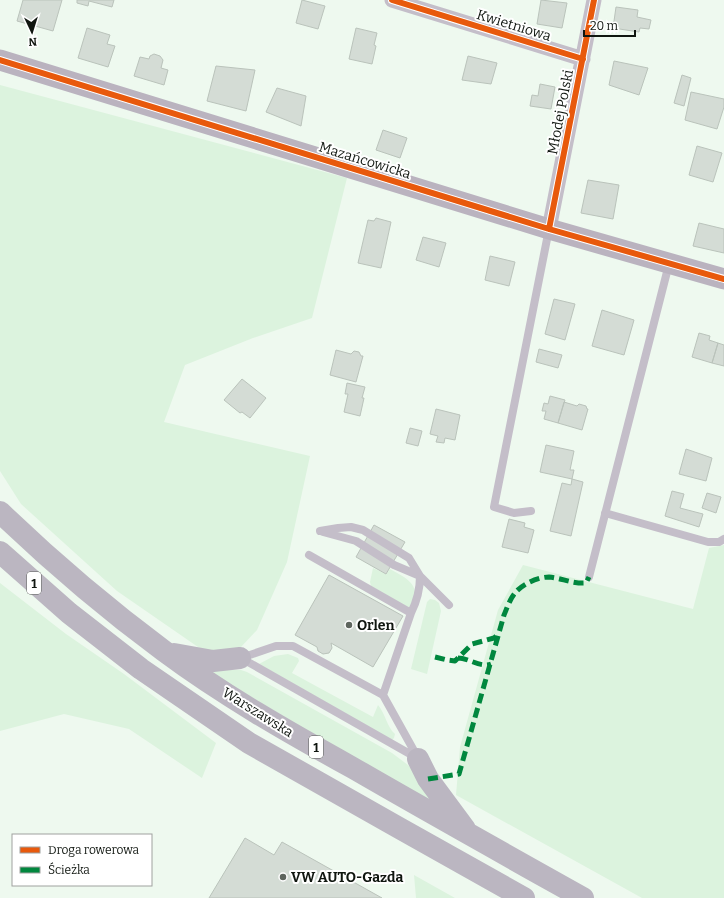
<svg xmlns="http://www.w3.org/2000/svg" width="724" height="898" font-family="Bitter,serif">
<rect width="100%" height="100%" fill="#eef9ef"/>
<path fill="#dcf3de" d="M0,85L347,178L312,318L253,338L185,365L164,422L310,456L287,562L257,630L241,647L211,656L117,591L21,504L0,471Z
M724,545V898H642L456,795L460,747L498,610L523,565L693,609L709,548Z
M373,568L386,574L390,569C406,578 425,586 409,608L371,586L370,582Z
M0,583L66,634L124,674L216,743L202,778L129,729L64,714L0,731Z
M430,599L435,600L439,603L441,611L427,674L411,669L427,602Z
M288,654L298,658L299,661L292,673L373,717L378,705C386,715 387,727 395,734L394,738L392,740L259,664L274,656Z
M206,670H241L247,672L392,753L408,765L416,774L433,802L377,772Z
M414,875L455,898H416Z"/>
<path fill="#d4dcd5" stroke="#bac3bb" d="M23,0H62L53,31L17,21Z
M77,0H114L112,7L89,1L88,6L77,3Z
M302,0L325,6L318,29L296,23Z
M541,0L567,3L562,28L537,24Z
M616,7L638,10L637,17L651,20L649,29L640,28L639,32L613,28Z
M87,28L110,35L107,44L115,46L108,67L78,58Z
M356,28L377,33L374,45L376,46L372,64L349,59Z
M154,54L160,56L163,60L161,68L168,70L164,85L134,76L140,57L149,59L150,56Z
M468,56L497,63L491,84L462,80Z
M614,61L648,68L639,95L609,85Z
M216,66L255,70L246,111L207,101Z
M682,75L691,78L684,106L674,103Z
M540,84L555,87L551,109L530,106L532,95L538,96Z
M277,88L306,96L301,126L266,112Z
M691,92L724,99V107L717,129L685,120Z
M383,130L407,138L400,158L376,150Z
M697,146L722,153L713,182L689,175Z
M588,180L619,185L613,219L581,213Z
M376,218L391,222L381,268L358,263L368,220L374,221Z
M699,223L724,229V253L693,246Z
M423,237L446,243L439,267L416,260Z
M490,256L515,262L509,286L485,280Z
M554,299L575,304L565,340L545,334Z
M602,310L634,320L624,355L592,346Z
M699,333L710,336L709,340L718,343L712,363L692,357Z
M718,343L724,345V366L712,363Z
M539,349L562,355L558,368L536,362Z
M336,350L351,354L354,351L359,352L361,356H363L356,382L330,375Z
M242,379L266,398L250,418L242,412L240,413L224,400Z
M347,383L365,387L362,398H364L360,416L344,412L348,394H345Z
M550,396L565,400L558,423L544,419L546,411H542L544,403L548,404Z
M564,402L577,406L579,404L586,406L587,409H588L582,430L558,423Z
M436,409L460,415L455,440L445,438L444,443L436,442L438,436L430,434Z
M410,428L422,431L418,446L406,443Z
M546,445L574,451L570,470H574L572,479L540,472Z
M686,449L712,458L706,481L679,474Z
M572,479L583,482L571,536L550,531L562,483L571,485Z
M672,491L684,494L680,508L703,514L699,527L665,516Z
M707,493L721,497L716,513L702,508Z
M509,519L525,523L524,527L534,530L528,553L502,547Z
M374,525L405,542L386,574L356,557Z
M329,575L403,616L373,667L331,643L332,648L329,653L323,654L318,651L317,647L295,635Z
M245,838L274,855L282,842L382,898H209Z"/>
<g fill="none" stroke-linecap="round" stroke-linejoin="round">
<path stroke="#c4bec9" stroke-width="8" d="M531,511L514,513L494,507L549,229
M605,513L708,542H719L724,539
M320,531L338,528L351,527L363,530L409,558L420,576L449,605
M323,532L356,541L394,565L420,576C420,590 417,601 411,613
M309,555L411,613L383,695
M589,577L669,264
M241,658L276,646H293L383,695L418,758
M241,658L417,758"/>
<path stroke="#c4bec9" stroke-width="15" d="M392,0L583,59
M549,229L594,0"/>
<path stroke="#bab3bf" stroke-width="21" d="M0,60L549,229L724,279"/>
<path stroke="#bbb6c1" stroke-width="22" d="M0,512C52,562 106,608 164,651C223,695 288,732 353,768C429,812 506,855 583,898
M0,552L69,613L141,669L249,743L401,829L524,898
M174,654L213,661L240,658
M418,759L428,779L465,829"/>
<path stroke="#00873e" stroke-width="5" stroke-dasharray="10 5" stroke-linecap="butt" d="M435,657L447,660L455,661L472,644L494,638L499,634
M458,658C469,658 480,668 491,664
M428,779L459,774L504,615C507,608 510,599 515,593C522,584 538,577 549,577C561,578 573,584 586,583L589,577"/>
<defs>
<path id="cycleway" d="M392,0L583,59
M0,60L549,229L724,279
M549,229L594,0"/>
</defs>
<use href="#cycleway" stroke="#fff" stroke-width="8"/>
<use href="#cycleway" stroke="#e8590c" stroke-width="6"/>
</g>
<g fill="#5e655e" stroke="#fff" stroke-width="1.5">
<circle cx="349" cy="625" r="4"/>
<circle cx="283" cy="877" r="4"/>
</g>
<g text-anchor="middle" stroke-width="4" stroke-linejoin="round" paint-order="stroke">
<g fill="#fff" stroke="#585c58" stroke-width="1">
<rect x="27" y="572" width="14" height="22" rx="3"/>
<rect x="309" y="736" width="14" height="22" rx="3"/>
</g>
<g font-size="13" font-weight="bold" fill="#101610">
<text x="34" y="588">1</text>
<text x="316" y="752">1</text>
</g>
<g font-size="14" fill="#101610" stroke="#fff">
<text transform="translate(514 25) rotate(17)" y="5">Kwietniowa</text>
<text transform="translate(560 112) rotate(-79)" y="5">Młodej Polski</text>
<text transform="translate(365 160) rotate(17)" y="5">Mazańcowicka</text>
<text transform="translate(258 712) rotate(32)" y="5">Warszawska</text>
</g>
<g font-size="14" font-weight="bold" fill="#101610" stroke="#fff" text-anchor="start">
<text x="357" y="630">Orlen</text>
<text x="291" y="882">VW AUTO-Gazda</text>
</g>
</g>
<rect x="12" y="834" width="140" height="52" fill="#ffffff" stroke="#9fa29f"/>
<rect x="20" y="847" width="20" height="6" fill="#e8590c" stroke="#9fa29f"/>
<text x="48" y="854" font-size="12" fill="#101610">Droga rowerowa</text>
<rect x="20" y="867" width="20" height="6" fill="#00873e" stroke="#9fa29f"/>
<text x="48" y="874" font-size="12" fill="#101610">Ścieżka</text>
<g transform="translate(32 32) rotate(176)" stroke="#ffffff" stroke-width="3" paint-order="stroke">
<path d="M0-3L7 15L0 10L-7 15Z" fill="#101610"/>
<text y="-6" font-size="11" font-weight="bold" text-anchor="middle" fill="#101610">N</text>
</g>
<path d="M584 30v6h51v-6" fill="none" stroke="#101610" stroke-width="2"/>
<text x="590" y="30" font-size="12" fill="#101610" stroke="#ffffff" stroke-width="3" paint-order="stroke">20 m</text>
</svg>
